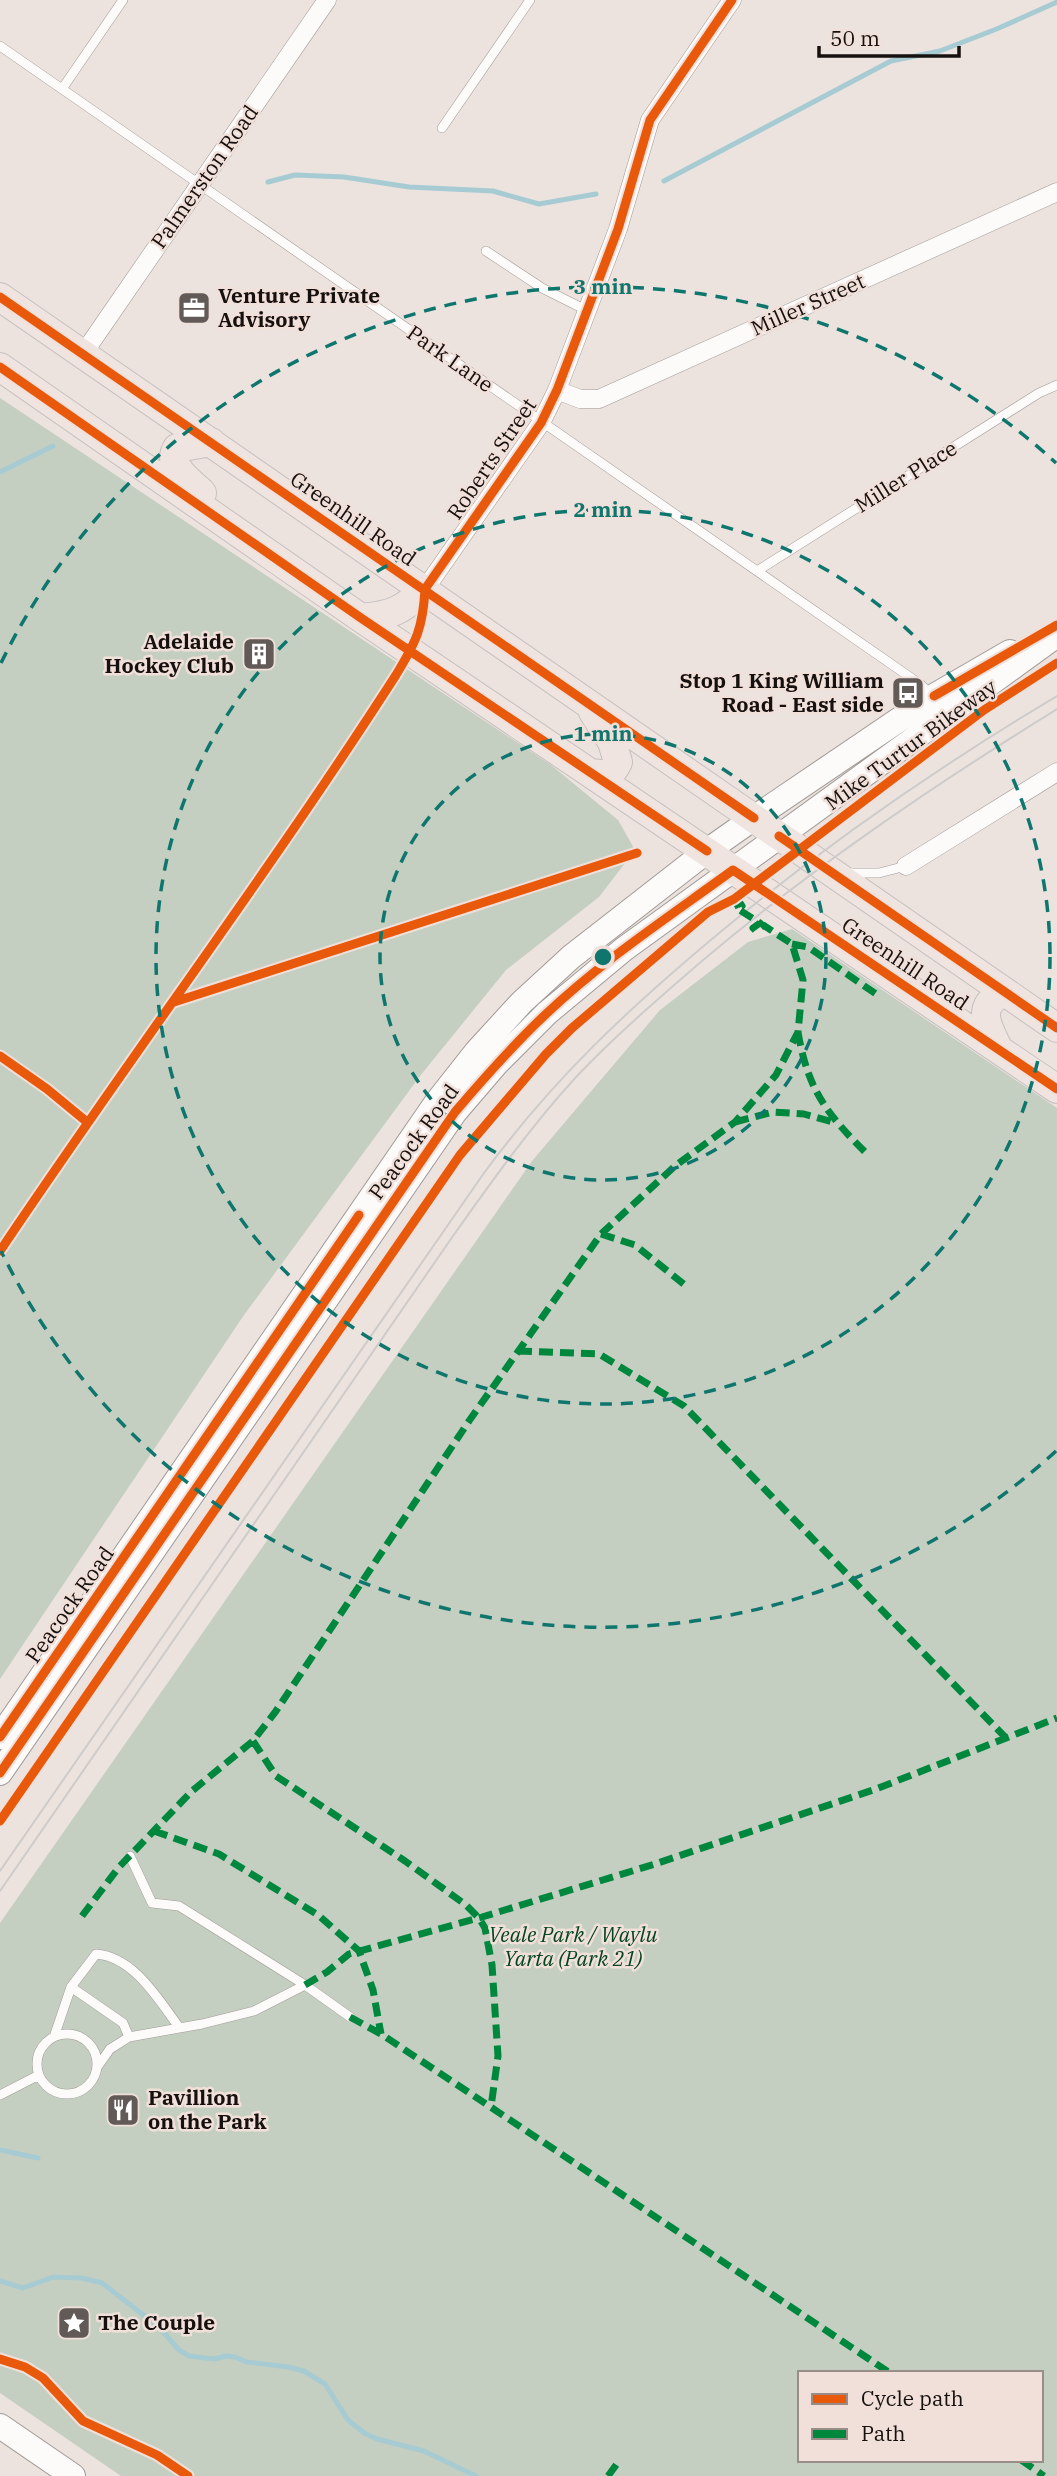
<svg xmlns="http://www.w3.org/2000/svg" width="1057" height="2476" font-family="'IBM Plex Serif',serif">
<rect width="100%" height="100%" fill="#ece3df"/>
<path fill="#c4cfc1" fill-rule="evenodd" d="M0,398L551,765L618,820L635,850L599,897L506,970L420,1076L244,1315L0,1679Z
M792,929L1057,1108V2476H121L0,2393V1923L532,1161L660,1010L748,942ZM800,2373H1041V2460H800Z"/>
<g fill="none" stroke-linecap="round" stroke-linejoin="round">
<path stroke="#a7cbd2" stroke-width="5" d="M664,181L891,61L940,51L999,28L1057,2
M268,182L295,175L344,177L409,187L493,191L539,204L596,194
M0,472L53,446
M0,2150L38,2158
M0,2281L23,2288L53,2277L82,2278L102,2283L159,2327L179,2350L189,2356L214,2359L226,2356L235,2357L247,2362L288,2367L304,2371L325,2384L348,2420L364,2433L377,2439L424,2451L476,2476"/>
<defs>
<path id="service" d="M0,46L920,684L932,695
M62,89L123,0
M442,128L530,0
M486,251L542,288L586,310
M757,571L1039,393L1057,385
M846,873H879L906,866
M130,1856L152,1903L179,1906L305,1985
M71,1987L123,2023L129,2037L110,2049L98,2066
M37 2064a30 30 0 1 1 60 0a30 30 0 1 1-60 0Z
M54,2037L71,1987L96,1954C134,1957 158,1999 179,2027
M129,2037L202,2024L254,2011L305,1985L350,2017
M0,2095L39,2075"/>
<path id="minor" d="M83,354L327,0
M557,390L580,399H599L1057,192
M425,589L541,423L557,390L618,229L650,120L732,0
M906,866L1057,772"/>
<path id="secondary" d="M0,1737L436,1103L477,1051L522,1002L571,957L707,851L754,818L934,696L1010,652
M0,1773L455,1112L497,1063L547,1013L624,949L1057,635
M0,2426L73,2476"/>
<path id="trunk" d="M0,297L1057,1028
M0,367L361,618L1057,1089
M202,493C190,481 166,466 177,448L211,442
M361,618C392,615 402,611 425,589
M590,773C606,774 611,778 618,762L612,742L593,712
M998,1048C987,1025 975,1006 1004,992"/>
</defs>
<use href="#service" stroke="#a19a97" stroke-width="10"/>
<use href="#minor" stroke="#a19a97" stroke-width="19"/>
<use href="#secondary" stroke="#a19a97" stroke-width="26"/>
<use href="#trunk" stroke="#c5c0bf" stroke-width="30"/>
<use href="#service" stroke="#fcfbfa" stroke-width="9"/>
<use href="#minor" stroke="#fcfbfa" stroke-width="18"/>
<use href="#secondary" stroke="#fcfbfa" stroke-width="24"/>
<use href="#trunk" stroke="#f0e4e0" stroke-width="28"/>
<path stroke="#cecbcb" stroke-width="2" d="M0,1871L484,1173C553,1079 628,1009 718,934C824,846 938,767 1057,696
M0,1891L453,1236C492,1181 531,1126 577,1076C616,1035 659,998 702,961C813,867 933,786 1057,709"/>
<path stroke="#00873e" stroke-width="7" stroke-dasharray="14 7" stroke-linecap="butt" d="M792,944L808,947L876,994
M798,1032C808,1091 827,1114 868,1155
M735,1122L773,1112L804,1114L836,1123
M601,1234L635,1245L685,1285
M518,1351L599,1354L684,1406L1006,1738
M253,1741L276,1776L405,1861L466,1905L479,1918L485,1928L492,1965L498,2056L491,2107
M154,1831L219,1854L318,1915L359,1951L373,1990L381,2034
M82,1916L119,1867L192,1791L253,1741L276,1711L469,1421L601,1234L675,1166L735,1122L776,1075L798,1032L803,980L792,944L763,925L756,931L753,928L760,923L738,909L742,906L740,903L734,906
M305,1985L327,1972L349,1954L482,1917L655,1864L876,1789L1057,1718
M350,2017L381,2034L890,2373
M1021,2460L1044,2476
M608,2476L619,2461"/>
<defs>
<path id="cycleway" d="M0,297L754,818
M0,367L361,618L707,851
M425,589L541,423L557,390L618,229L650,120L732,0
M934,696L1057,625
M779,836L1057,1028
M174,1002L637,853
M0,1056L47,1089L87,1122
M0,1251C130,1057 270,871 396,675C416,642 423,628 425,589
M0,1737L359,1215
M0,1773L455,1112C484,1078 513,1045 546,1014C603,960 670,916 733,870L1057,1089
M0,1821L460,1155L546,1054L572,1028L708,912L734,899L984,710L1057,663
M0,2359L25,2367L43,2378L83,2421L157,2455L188,2476"/>
</defs>
<use href="#cycleway" stroke="#f1e0da" stroke-width="13"/>
<use href="#cycleway" stroke="#e8590c" stroke-width="9"/>
</g>
<g fill="none" stroke="#0f766e" stroke-width="3.5" stroke-dasharray="12 9">
<circle cx="603" cy="957" r="223"/>
<circle cx="603" cy="957" r="447"/>
<path d="M1056 1451A670 670 0 0 1 1 1251M1 663A670 670 0 0 1 1056 463"/>
</g>
<defs>
<symbol id="office-square" viewBox="-11 -11 22 22"><rect x="-9" y="-9" width="18" height="18" rx="4" fill="#615a57" stroke="#f1e0da"/><path d="M-6-3h4V-5.5h4V-3h4V5H-6ZM-1-4.5V-3h2v-1.5ZM-6 0V1H6V0Z" fill="#fff"/></symbol>
<symbol id="building-square" viewBox="-11 -11 22 22"><rect x="-9" y="-9" width="18" height="18" rx="4" fill="#615a57" stroke="#f1e0da"/><path d="M-4-6H4V6H1V3H-1V6H-4ZM-2.5-4.3h1.7v1.8h-1.7ZM.8-4.3h1.7v1.8H.8ZM-2.5-1h1.7V.8h-1.7ZM.8-1h1.7V.8H.8Z" fill="#fff"/></symbol>
<symbol id="bus-square" viewBox="-11 -11 22 22"><rect x="-9" y="-9" width="18" height="18" rx="4" fill="#615a57" stroke="#f1e0da"/><path d="M-5-6H5V4H4V6H2V4H-2V6H-4V4H-5ZM-3.5-4V0h7V-4ZM-3.5 1.2v1.5H-2V1.2ZM2 1.2v1.5H3.5V1.2Z" fill="#fff"/></symbol>
<symbol id="restaurant-square" viewBox="-11 -11 22 22"><rect x="-9" y="-9" width="18" height="18" rx="4" fill="#615a57" stroke="#f1e0da"/><path d="M-5-6h1v4h1v-4h1v4h1v-4h1v5L-1.5 .5V6h-2V.5L-5-1ZM5-6V6H3V1.5H1.5Q1.5-4 5-6Z" fill="#fff"/></symbol>
<symbol id="sight-square" viewBox="-11 -11 22 22"><rect x="-9" y="-9" width="18" height="18" rx="4" fill="#615a57" stroke="#f1e0da"/><path d="M0-6L1.8-2.2L6-1.7L2.9 1.2L3.7 5.4L0 3.3L-3.7 5.4L-2.9 1.2L-6-1.7L-1.8-2.2Z" fill="#fff"/></symbol>
</defs>
<g fill-rule="evenodd">
<use href="#office-square" x="175" y="289" width="38" height="38"/>
<use href="#building-square" x="240" y="635" width="38" height="38"/>
<use href="#bus-square" x="889" y="674" width="38" height="38"/>
<use href="#restaurant-square" x="104" y="2091" width="38" height="38"/>
<use href="#sight-square" x="55" y="2304" width="38" height="38"/>
</g>
<g text-anchor="middle" stroke-width="5" stroke-linejoin="round" paint-order="stroke">
<g font-size="21" fill="#16100e" stroke="#f1e0da">
<text transform="translate(205 177) rotate(-55)" y="7">Palmerston Road</text>
<text transform="translate(808 305) rotate(-24)" y="7">Miller Street</text>
<text transform="translate(450 359) rotate(35)" y="7">Park Lane</text>
<text transform="translate(492 459) rotate(-56)" y="7">Roberts Street</text>
<text transform="translate(906 477) rotate(-32)" y="7">Miller Place</text>
<text transform="translate(353 519) rotate(35)" y="7">Greenhill Road</text>
<text transform="translate(911 745) rotate(-36)" y="7">Mike Turtur Bikeway</text>
<text transform="translate(905 964) rotate(34)" y="7">Greenhill Road</text>
<text transform="translate(414 1142) rotate(-54)" y="7">Peacock Road</text>
<text transform="translate(70 1605) rotate(-55)" y="7">Peacock Road</text>
</g>
<g font-size="21" font-weight="bold" fill="#16100e" stroke="#f1e0da" text-anchor="start">
<text x="218" y="303">Venture Private<tspan x="218" dy="24">Advisory</tspan></text>
<text x="234" y="649" text-anchor="end">Adelaide<tspan x="234" dy="24">Hockey Club</tspan></text>
<text x="884" y="688" text-anchor="end">Stop 1 King William<tspan x="884" dy="24">Road - East side</tspan></text>
<text x="148" y="2105">Pavillion<tspan x="148" dy="24">on the Park</tspan></text>
<text x="98" y="2330">The Couple</text>
</g>
<g font-size="21" font-style="italic" fill="#02451f" stroke="#f1e0da">
<text x="573" y="1942">Veale Park / Waylu<tspan x="573" dy="24">Yarta (Park 21)</tspan></text>
</g>
</g>
<circle cx="603" cy="957" r="10" fill="#0f766e" stroke="#f1e0da" stroke-width="3.5"/>
<g font-size="21" text-anchor="middle" font-weight="bold" fill="#0f766e" stroke="#f1e0da" stroke-width="5" stroke-linejoin="round" paint-order="stroke">
<text x="603" y="294">3 min</text>
<text x="603" y="517">2 min</text>
<text x="603" y="741">1 min</text>
</g>
<rect x="798" y="2371" width="245" height="91" fill="#f1e0da" stroke="#998d88" stroke-width="2"/>
<rect x="812" y="2394" width="35" height="10" fill="#e8590c" stroke="#998d88" stroke-width="2"/>
<text x="861" y="2406" font-size="21" fill="#16100e">Cycle path</text>
<rect x="812" y="2429" width="35" height="10" fill="#00873e" stroke="#998d88" stroke-width="2"/>
<text x="861" y="2441" font-size="21" fill="#16100e">Path</text>
<path d="M819 46v10h140v-10" fill="none" stroke="#16100e" stroke-width="3.5"/>
<text x="830" y="46" font-size="21" fill="#16100e" stroke="#f1e0da" stroke-width="5" paint-order="stroke">50 m</text>
</svg>
